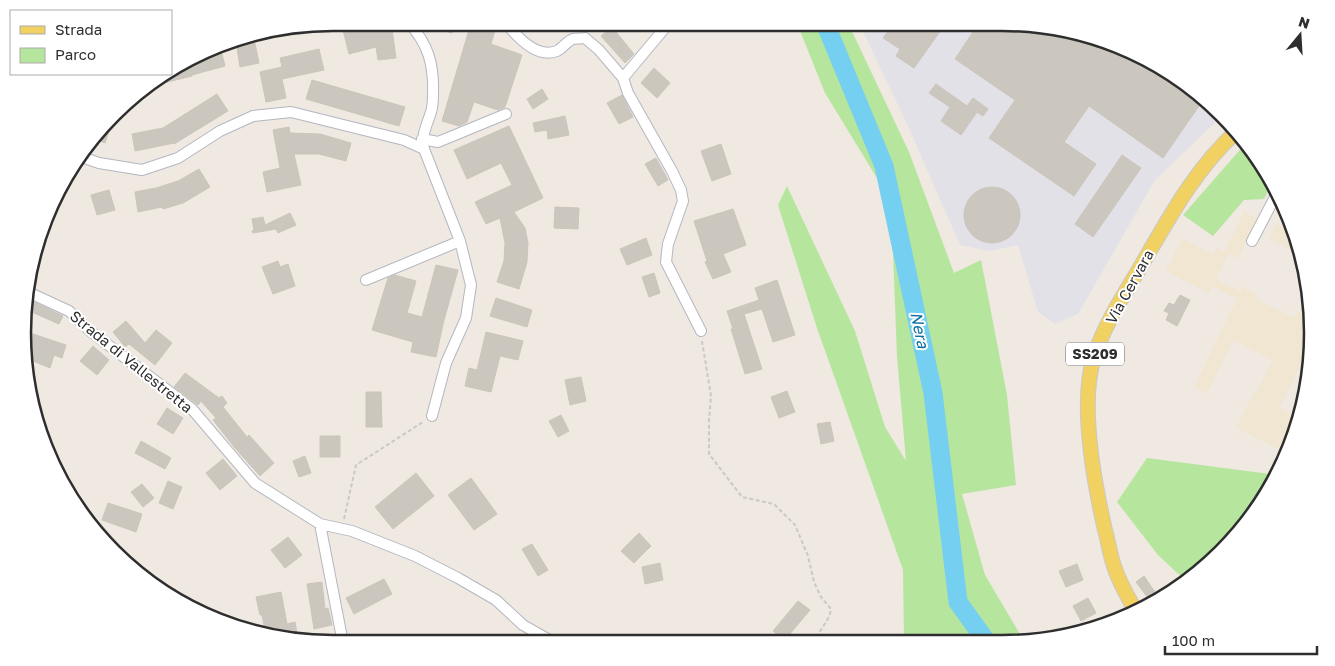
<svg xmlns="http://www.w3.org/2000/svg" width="1335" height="666" font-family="'Golos Text',sans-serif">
<rect width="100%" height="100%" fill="#efe9e1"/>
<path fill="#e3e1e8" d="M859,23H1022L1139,54L1221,117L1155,180L1078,314L1055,324L1038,312L1018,245L990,251L960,245L907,124Z"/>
<path fill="#f0e6d1" d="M1244,212L1258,219L1238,259L1228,254L1216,279L1241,292L1243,287L1257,294L1255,299L1295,318L1305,299L1311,344L1279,408L1295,416L1285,452L1236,428L1254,392L1256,393L1273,360L1233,340L1207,393L1194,387L1237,299L1212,286L1209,293L1166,271L1182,239L1213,254L1216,248L1224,252Z
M1277,223L1295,232L1299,253L1269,239Z"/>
<path fill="#b6e59e" d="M797,23H848L909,152L954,273L981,260L1007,395L1016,485L962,494L985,575L1024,641H904L903,570L817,328L778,205L787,186L855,331L885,427L906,461L897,356L891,201L825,93Z
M1245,144L1270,187L1264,199L1244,200L1213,236L1183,215Z
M1147,458L1278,475L1248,522L1187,582L1158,555L1117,502Z"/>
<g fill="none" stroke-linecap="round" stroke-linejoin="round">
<path stroke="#75cff0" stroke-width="19" d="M825,23L884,166L933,393L958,602L986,641"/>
</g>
<path fill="#cbc7bf" stroke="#cbc5ba" d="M358,23L360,33L392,29L396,58L378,60L376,47L349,54L342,26Z
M424,23H455L452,33L424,25Z
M471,23H497L491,44L522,55L505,107L498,110L474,102L467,122L459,126L442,121Z
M913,23H946L914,68L896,56L900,49L883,38L893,25L905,33Z
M979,23H1022L1139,54L1201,103L1163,158L1089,106L1064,142L1096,164L1074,196L989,138L1015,100L955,59Z
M612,27L634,54L625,63L601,36Z
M254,39L259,63L240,67L236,42Z
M220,46L225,66L192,75V76L151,86L150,83L168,74H171V72Z
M319,49L324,70L282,79L286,98L266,102L260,72L282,67L280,58Z
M654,68L670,83L657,98L641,83Z
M312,80L405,107L399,126L306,99Z
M936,84L967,106L973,98L988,109L983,116L977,112L961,135L941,121L950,107L929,93Z
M542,89L548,99L533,109L527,99Z
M217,94L228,111L174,144V143L135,151L132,134L163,128Z
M622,95L633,117L619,124L607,103Z
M565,116L569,135L548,139L547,130L535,132L533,123Z
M113,120L105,143L95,139L100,134Z
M509,126L543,198L514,212L525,228L528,243L527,262L519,289L497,282L504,261L505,243L500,218L486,224L475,202L512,185L501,163L467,179L454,150Z
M289,127L290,133L320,134L351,143L346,161L319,154H294L301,185L267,192L263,172L280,168L273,130Z
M721,144L731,174L712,181L701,151Z
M1122,155L1141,168L1093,237L1075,224Z
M656,158L668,180L658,186L645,164Z
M199,169L210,187L183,203L163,209L162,207L138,212L135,192L156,188L178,181Z
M964 215a28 28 0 1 1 56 0a28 28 0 1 1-56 0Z
M109,190L115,210L97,215L91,195Z
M555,207L579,208L578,229L554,228Z
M733,209L746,245L723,254L731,272L713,279L705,262L707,261L694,221Z
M290,213L296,225L278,233L276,229L253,233L252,231L254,230L252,219L263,217L265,225Z
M646,238L652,255L627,265L620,249Z
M278,261L280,267L288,264L295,286L273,294L262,267Z
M436,265L458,270L443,324L436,357L411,352L413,342L372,330L388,278L395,275L416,281L407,313L422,317Z
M654,273L660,293L649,297L642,277Z
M777,280L795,335L773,342L762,309L744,314L762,369L745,374L731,329H733L727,311L759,300L755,288Z
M1180,295L1190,300L1177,326L1166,320L1169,313L1164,311L1169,303L1174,305Z
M496,298L532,310L527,327L490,316Z
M28,299L63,316L59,324L27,310Z
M126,321L145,343L156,330L172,343L155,365L129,344L125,347L113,332Z
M27,332L66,345L62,358L54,355L50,368L26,358Z
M486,332L523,341L518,360L500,356L491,392L465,386L469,368L477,370Z
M93,346L109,360L97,375L80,361Z
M185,373L219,398L222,396L227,403L223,407L247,437L249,435L274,463L260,476L235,448L213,420L216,418L201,401L198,405L174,387Z
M581,377L586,401L570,405L565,380Z
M787,391L795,412L779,418L771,397Z
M366,392H381L382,427H366Z
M167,408L183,418L173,434L157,424Z
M561,415L569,431L558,437L549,421Z
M830,422L834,441L821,444L817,424Z
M320,436H340V457H320Z
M141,441L171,458L165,469L135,453Z
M305,456L311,473L299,477L293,461Z
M223,459L237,476L220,490L206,473Z
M416,473L434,496L393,529L375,507Z
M471,478L497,514L474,530L448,495Z
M168,481L182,487L173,509L159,503Z
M142,484L154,498L143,507L131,492Z
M108,503L142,514L136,532L102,520Z
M639,533L651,546L634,563L621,551Z
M288,537L302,555L285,568L271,550Z
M532,544L548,570L538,576L522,549Z
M660,563L663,580L645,584L642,567Z
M1077,564L1083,580L1066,587L1059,571Z
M1144,576L1159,598L1151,602L1136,582Z
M384,579L392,594L354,614L346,598Z
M322,582L325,609L328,608L332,625L314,629L307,584Z
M281,592L287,624L295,622L298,639L265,630L262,615H260L256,597Z
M1088,598L1096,613L1081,621L1073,606Z
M798,601L810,610L784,641L773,631Z"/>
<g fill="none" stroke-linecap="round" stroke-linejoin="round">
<defs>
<path id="minor" d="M409,23C428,44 434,64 433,93C433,99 433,106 431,112C427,125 421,135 424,149
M506,23C517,37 537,59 557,51C563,48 567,41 573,39C576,38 581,39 585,38L599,50L623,78
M669,23L623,78L628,93L672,171L681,190L683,201L668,244L666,262L701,331
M422,139L438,142L506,114
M79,156L99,163L142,170L178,158L220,131L253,116L291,112L404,140L424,149L460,241L471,285L466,318L446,363L432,416
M1252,241L1275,197
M366,280L460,241
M28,292L69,311L90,331L192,409L255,483L320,524L352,531L415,556L458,578L496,600L523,625L553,642
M320,524L343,643"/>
<path id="major" d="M1136,611C1127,596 1118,580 1113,563C1110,553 1108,541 1105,530C1094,482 1079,405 1094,357C1104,325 1124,295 1141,266C1169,218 1195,169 1237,131"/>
</defs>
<use href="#minor" stroke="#b4b7c1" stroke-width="12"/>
<use href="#major" stroke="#c9c9c9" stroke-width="16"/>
<path stroke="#c9c9c9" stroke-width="2" stroke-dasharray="4 2.5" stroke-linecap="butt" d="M702,341L711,396L709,421V454L742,497L774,504L795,525L808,556L814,582L821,597L831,609C830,620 819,630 815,641
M344,519L356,465L423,422"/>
<use href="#minor" stroke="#fff" stroke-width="10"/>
<use href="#major" stroke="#f2d163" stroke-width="14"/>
</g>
<g text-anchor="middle" stroke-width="4" stroke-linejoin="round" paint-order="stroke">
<rect fill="#fff" stroke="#6d6d6d" stroke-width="1" x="1066" y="342.5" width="58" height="23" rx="4"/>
<g font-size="14" font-weight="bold" fill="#2e2e2e">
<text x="1095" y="359">SS209</text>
</g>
<g font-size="15" fill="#2e2e2e" stroke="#fff">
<text transform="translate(1130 287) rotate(-61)" y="5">Via Cervara</text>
<text transform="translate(131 362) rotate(39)" y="5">Strada di Vallestretta</text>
</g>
<g font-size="16" font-style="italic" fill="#0d6fa3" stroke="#fff">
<text transform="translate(920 330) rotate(78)" y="6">Nera</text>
</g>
</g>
<path d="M0 0H1335V666H0ZM333 31H1002A302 302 0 0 1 1304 333V333A302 302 0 0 1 1002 635H333A302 302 0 0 1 31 333V333A302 302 0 0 1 333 31Z" fill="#fff" fill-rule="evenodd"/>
<path fill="none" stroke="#2e2e2e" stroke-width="2.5" d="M333 31H1002A302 302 0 0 1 1304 333V333A302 302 0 0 1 1002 635H333A302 302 0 0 1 31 333V333A302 302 0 0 1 333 31Z"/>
<rect x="10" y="10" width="162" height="65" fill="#ffffff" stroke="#ababab"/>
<rect x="20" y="26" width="25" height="8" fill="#f2d163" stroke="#ababab"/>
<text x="55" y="35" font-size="15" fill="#2e2e2e">Strada</text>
<rect x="20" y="48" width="25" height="15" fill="#b6e59e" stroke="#ababab"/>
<text x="55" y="60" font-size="15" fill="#2e2e2e">Parco</text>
<g transform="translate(1300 35) rotate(18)" stroke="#ffffff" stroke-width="4" paint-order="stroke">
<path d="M0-4L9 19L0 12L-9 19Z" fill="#2e2e2e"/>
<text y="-8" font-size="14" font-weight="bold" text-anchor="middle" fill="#2e2e2e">N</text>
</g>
<path d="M1165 646v8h152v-8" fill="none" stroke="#2e2e2e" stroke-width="2.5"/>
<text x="1172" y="646" font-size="15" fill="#2e2e2e" stroke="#ffffff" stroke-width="4" paint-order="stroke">100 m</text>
</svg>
